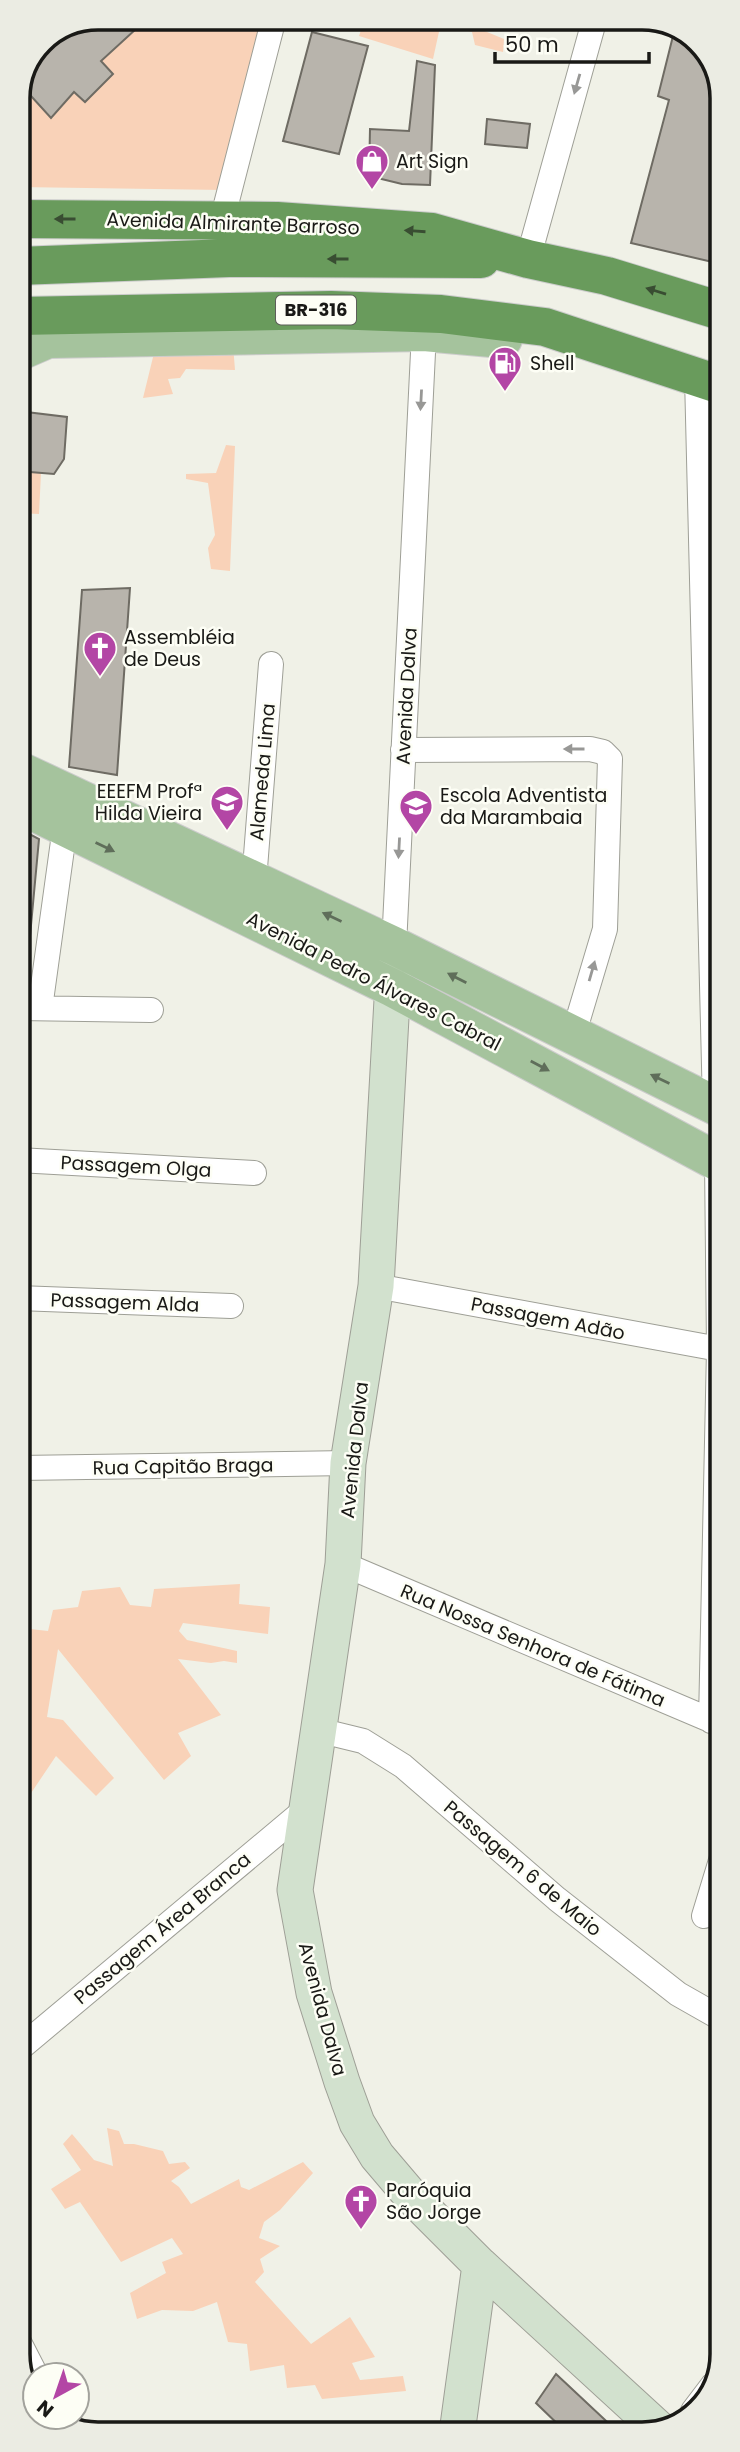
<svg xmlns="http://www.w3.org/2000/svg" width="740" height="2452" font-family="Poppins,sans-serif">
<rect width="100%" height="100%" fill="#f0f1e7"/>
<path fill="#f9d2b8" d="M98,18H268L223,190L18,187V93L41,41Z
M365,18H442L433,59L359,36Z
M456,18H482L475,27L504,39L503,52L475,45L472,32L457,28Z
M233,345L235,370L186,369L180,378L168,379L173,394L143,398L155,349Z
M226,445L235,446L230,571L211,569L208,548L215,535L208,483L186,479V474L216,473Z
M18,473H41L39,514L18,513Z
M240,1584L239,1604L270,1607L268,1634L183,1623L179,1631L187,1640L237,1651V1663L224,1661L211,1663L178,1659L221,1715L178,1733L191,1756L164,1780L58,1649L47,1717L63,1720L114,1778L96,1796L56,1756L19,1811V1637L21,1628L48,1631L53,1610L78,1607L82,1591L120,1587L130,1605L151,1607L154,1589Z
M107,2128L119,2131L124,2144H134L163,2151L169,2164L185,2162L190,2168L171,2181L179,2187L191,2204L239,2179L241,2187L249,2190L303,2162L313,2173L280,2210L264,2222L259,2238L280,2246L260,2259L264,2272L255,2282L311,2344L350,2317L375,2357L352,2363L360,2380L403,2376L406,2391L322,2399L315,2385L287,2388L284,2365L250,2371L247,2344L228,2342L217,2302L193,2311L162,2310L137,2319L130,2293L166,2273L162,2262L183,2254L172,2238L121,2262L80,2202L65,2209L51,2189L81,2170L63,2144L72,2134L94,2160L113,2166Z"/>
<path fill="#b8b4ac" stroke="#6e6b63" stroke-width="2" d="M98,18H148L101,61L113,74L85,102L74,92L51,118L21,85L41,41Z
M675,28L695,38L721,82V264L631,243L669,100L658,96Z
M312,32L368,46L339,154L283,141Z
M417,61L435,65L430,185L402,184L369,176L370,129L409,131Z
M487,119L530,124L527,148L485,144Z
M18,411L67,417L64,459L54,474L18,471Z
M130,588L117,775L69,767L82,590Z
M18,828L39,839L30,936H18Z
M556,2374L619,2433H567L536,2403Z"/>
<g fill="none" stroke-linecap="round" stroke-linejoin="round">
<defs>
<path id="street" d="M222,220L274,18
M528,259L595,18
M697,377L715,1106
M403,750L590,749L603,752L610,759L605,929L573,1036
M254,881L271,664
M394,946L424,332
M18,1008L151,1010
M40,1008L65,827
M18,1160L254,1173
M376,1286L719,1349
M18,1298L231,1306
M19,1468L348,1463
M343,1564L722,1725
M711,1721L719,1349L717,1161
M318,1730L363,1741L403,1766L557,1899L678,1994L722,2019
M704,1916L722,1857
M19,2049L307,1808
M19,2342L36,2375
M693,2411L712,2386
M56,2417L58,2420"/>
<path id="secondary" d="M394,964L376,1286L348,1463L343,1564L295,1890L314,1993L342,2082L357,2123L377,2156L411,2196L480,2265L661,2431
M457,2433L480,2265"/>
<path id="primary" d="M18,352L48,339L424,332L503,339
M18,770L394,946L722,1109
M18,804L393,988L722,1164"/>
<path id="highway" d="M18,219L277,221L432,232L528,259L607,276L721,311
M18,266L229,258L481,259
M18,316L331,310L441,314L545,327L721,385"/>
</defs>
<use href="#street" stroke="#9e9f96" stroke-width="26"/>
<use href="#secondary" stroke="#9e9f96" stroke-width="37"/>
<use href="#primary" stroke="#ccc" stroke-width="40"/>
<use href="#highway" stroke="#ccc" stroke-width="40"/>
<use href="#street" stroke="#fff" stroke-width="24"/>
<use href="#secondary" stroke="#d2e1ce" stroke-width="35"/>
<use href="#primary" stroke="#a5c39d" stroke-width="38"/>
<use href="#highway" stroke="#699b5c" stroke-width="38"/>
</g>
<defs><path id="oneway-solid" d="M-6-.8H1V-3.2L6.5 0L1 3.2V.8H-6Z" transform="scale(1.75)"/></defs>
<g fill="#989896">
<use href="#oneway-solid" transform="translate(577 84) rotate(106)"/>
<use href="#oneway-solid" transform="translate(421 400) rotate(93)"/>
<use href="#oneway-solid" transform="translate(574 749) rotate(180)"/>
<use href="#oneway-solid" transform="translate(399 848) rotate(93)"/>
<use href="#oneway-solid" transform="translate(592 971) rotate(-74)"/>
</g>
<g fill="#394d32">
<use href="#oneway-solid" transform="translate(65 219) rotate(-180)"/>
<use href="#oneway-solid" transform="translate(415 231) rotate(-176)"/>
<use href="#oneway-solid" transform="translate(338 259) rotate(-180)"/>
<use href="#oneway-solid" transform="translate(656 291) rotate(-163)"/>
</g>
<g fill="#5f6e5a">
<use href="#oneway-solid" transform="translate(105 847) rotate(26)"/>
<use href="#oneway-solid" transform="translate(332 917) rotate(-155)"/>
<use href="#oneway-solid" transform="translate(457 978) rotate(-153)"/>
<use href="#oneway-solid" transform="translate(540 1066) rotate(28)"/>
<use href="#oneway-solid" transform="translate(660 1079) rotate(-154)"/>
</g>
<defs>
<symbol id="shop-pin" viewBox="-11 -11 22 30"><path d="M0 17L-7.5 6A9.5 9.5 0 1 1 7.5 6Z" fill="#b346a5" stroke="#fdfef5"/><path d="M-5-2.5h2.3a2.7 3.5 0 0 1 5.4 0H5L5.5 6h-11ZM-1.5-2.5h3a1.5 2.3 0 0 0-3 0Z" fill="#fff"/></symbol>
<symbol id="fuel-pin" viewBox="-11 -11 22 30"><path d="M0 17L-7.5 6A9.5 9.5 0 1 1 7.5 6Z" fill="#b346a5" stroke="#fdfef5"/><path d="M-5.5-6h7V0h2V4h1.3V-2.5L3-4.5l.8-.8L6-3V5H2.5V1h-1V6h-7ZM-4.2-4.7v3.2H.2V-4.7Z" fill="#fff"/></symbol>
<symbol id="church-pin" viewBox="-11 -11 22 30"><path d="M0 17L-7.5 6A9.5 9.5 0 1 1 7.5 6Z" fill="#b346a5" stroke="#fdfef5"/><path d="M-1.2-6h2.4v3.5h3.3v2.4h-3.3V6h-2.4V-.1h-3.3v-2.4h3.3Z" fill="#fff"/></symbol>
<symbol id="school-pin" viewBox="-11 -11 22 30"><path d="M0 17L-7.5 6A9.5 9.5 0 1 1 7.5 6Z" fill="#b346a5" stroke="#fdfef5"/><path d="M0-5L7-2L0 1L-7-2ZM-4 1L0 2.5L4 1V4Q0 6-4 4Z" fill="#fff"/></symbol>
</defs>
<g fill-rule="evenodd">
<use href="#shop-pin" x="353" y="142" width="38" height="52"/>
<use href="#fuel-pin" x="486" y="344" width="38" height="52"/>
<use href="#church-pin" x="81" y="629" width="38" height="52"/>
<use href="#school-pin" x="208" y="783" width="38" height="52"/>
<use href="#school-pin" x="397" y="787" width="38" height="52"/>
<use href="#church-pin" x="342" y="2182" width="38" height="52"/>
</g>
<g text-anchor="middle" stroke-width="5" stroke-linejoin="round" paint-order="stroke">
<rect fill="#fdfef5" stroke="#5d5e59" stroke-width="2" x="276" y="295.5" width="80" height="29" rx="5"/>
<g font-size="18" font-weight="bold" fill="#191916">
<text x="316" y="316">BR-316</text>
</g>
<g font-size="19" fill="#191916" stroke="#fdfef5" text-anchor="start">
<text x="396" y="168">Art Sign</text>
<text x="530" y="370">Shell</text>
<text x="124" y="644">Assembléia<tspan x="124" dy="22">de Deus</tspan></text>
<text x="202" y="798" text-anchor="end">EEEFM Profª<tspan x="202" dy="22">Hilda Vieira</tspan></text>
<text x="440" y="802">Escola Adventista<tspan x="440" dy="22">da Marambaia</tspan></text>
<text x="386" y="2197">Paróquia<tspan x="386" dy="22">São Jorge</tspan></text>
</g>
<g font-size="19" fill="#191916" stroke="#fdfef5">
<text transform="translate(233 223) rotate(2)" y="7">Avenida Almirante Barroso</text>
<text transform="translate(406 696) rotate(-87)" y="7">Avenida Dalva</text>
<text transform="translate(262 772) rotate(-85)" y="7">Alameda Lima</text>
<text transform="translate(374 981) rotate(27)" y="7">Avenida Pedro Álvares Cabral</text>
<text transform="translate(136 1166) rotate(3)" y="7">Passagem Olga</text>
<text transform="translate(125 1302) rotate(2)" y="7">Passagem Alda</text>
<text transform="translate(548 1318) rotate(11)" y="7">Passagem Adão</text>
<text transform="translate(354 1450) rotate(-84)" y="7">Avenida Dalva</text>
<text transform="translate(183 1466) rotate(-1)" y="7">Rua Capitão Braga</text>
<text transform="translate(533 1645) rotate(23)" y="7">Rua Nossa Senhora de Fátima</text>
<text transform="translate(523 1868) rotate(40)" y="7">Passagem 6 de Maio</text>
<text transform="translate(162 1928) rotate(-40)" y="7">Passagem Área Branca</text>
<text transform="translate(323 2009) rotate(75)" y="7">Avenida Dalva</text>
</g>
</g>
<path d="M0 0H740V2452H0ZM98 30H642A68 68 0 0 1 710 98V2354A68 68 0 0 1 642 2422H98A68 68 0 0 1 30 2354V98A68 68 0 0 1 98 30Z" fill="#ebece3" fill-rule="evenodd"/>
<path fill="none" stroke="#191916" stroke-width="3.5" d="M98 30H642A68 68 0 0 1 710 98V2354A68 68 0 0 1 642 2422H98A68 68 0 0 1 30 2354V98A68 68 0 0 1 98 30Z"/>
<g transform="translate(56 2396) rotate(220)"><circle r="33" fill="#fdfef5" stroke="#a2a29c" stroke-width="2"/>
<path d="M0-5L12 26L0 18L-12 26Z" fill="#b346a5"/>
<text y="-10" font-size="19" font-weight="bold" text-anchor="middle" fill="#191916">N</text>
</g>
<path d="M495 52v10h154v-10" fill="none" stroke="#191916" stroke-width="3.5"/>
<text x="505" y="52" font-size="21" fill="#191916" stroke="#fdfef5" stroke-width="5" paint-order="stroke">50 m</text>
</svg>
